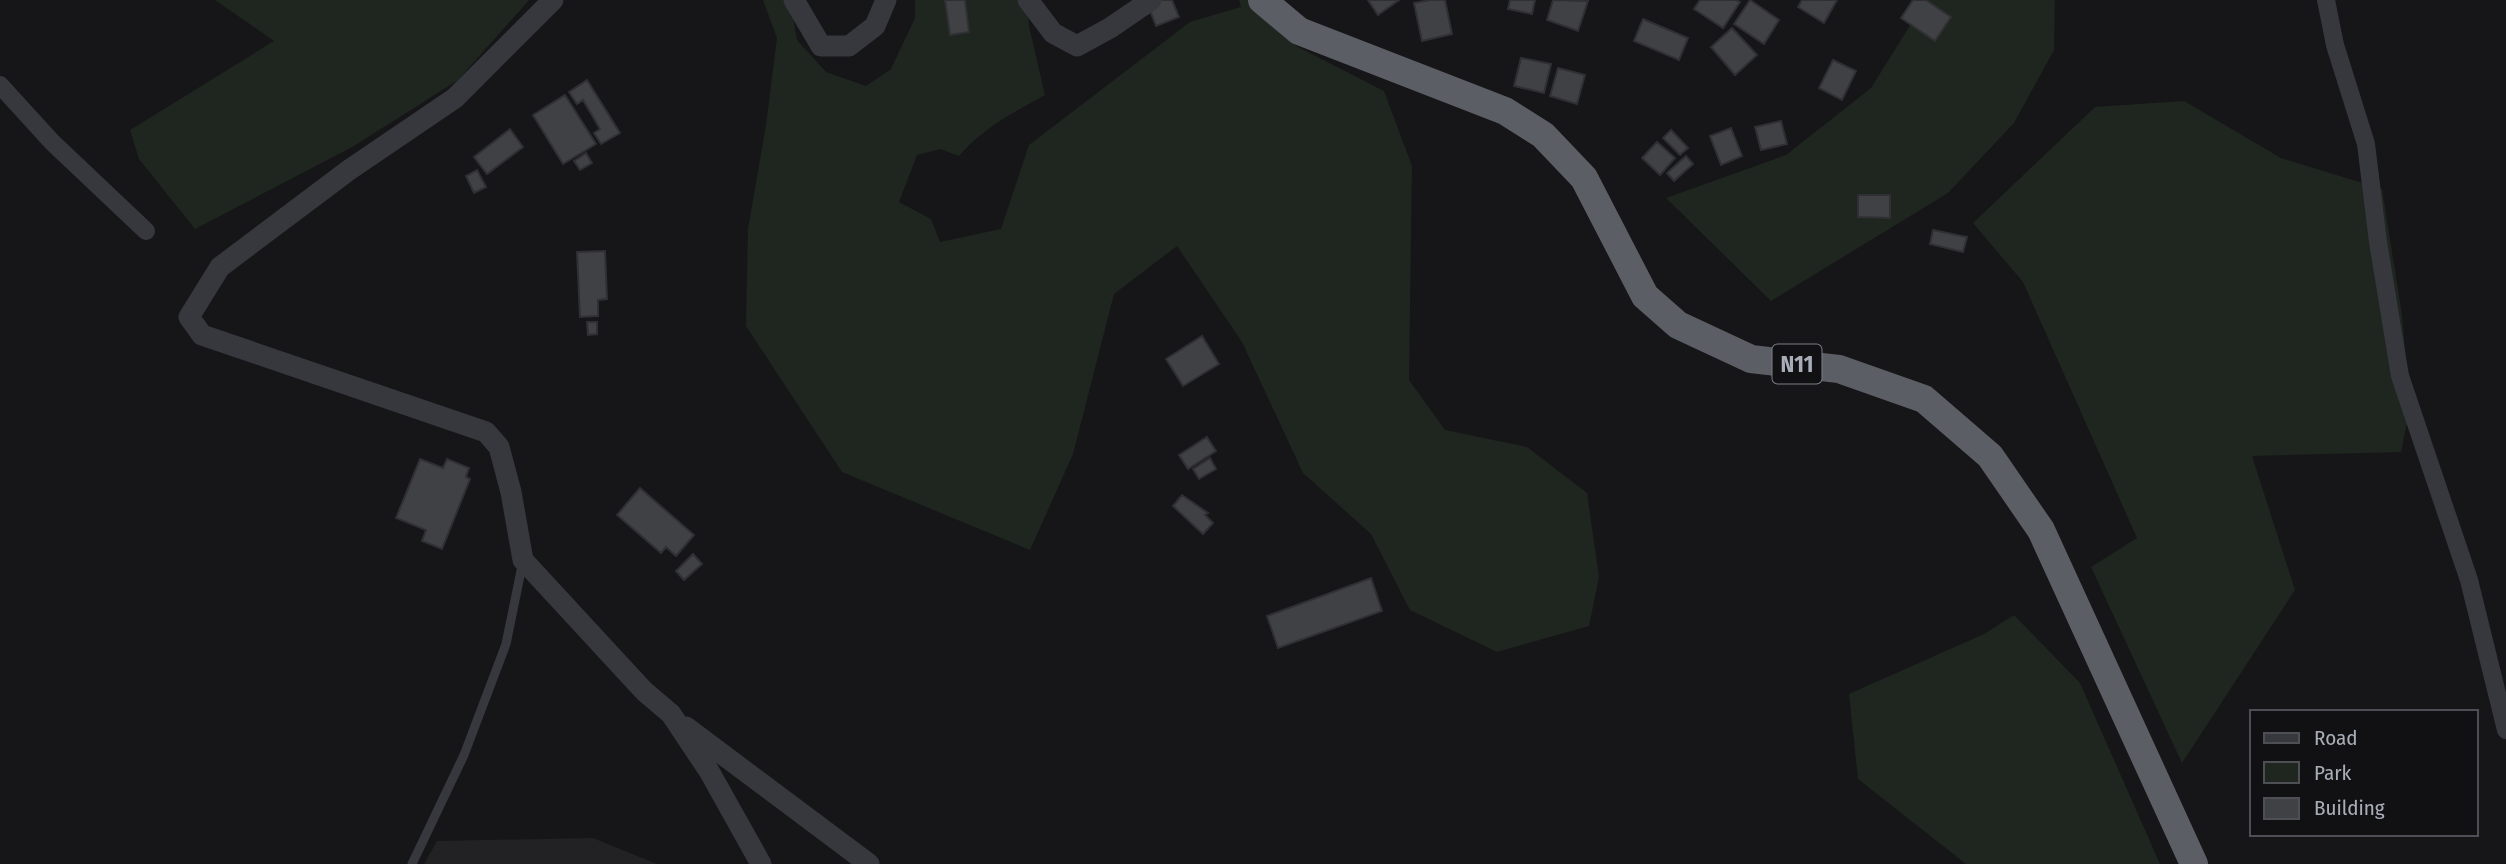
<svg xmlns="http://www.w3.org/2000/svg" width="2506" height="864" font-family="'Fira Sans Condensed',sans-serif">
<rect width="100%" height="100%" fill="#161618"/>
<path fill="#222225" d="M593,838L657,864H424L437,841Z"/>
<path fill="#1e261f" d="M215,0H529L458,80L354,146L195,229L139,159L130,130L274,41Z
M763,0H790L797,40L826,72L866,86L891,69L915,18V0H1027L1029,26L1045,95C1014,112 982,129 959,156L940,149L917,155L899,202L931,219L940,242L1001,229L1029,145L1190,22L1241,7L1239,0H1261L1296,46L1384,91L1412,166L1409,380L1445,430L1527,447L1587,493L1599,577L1589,626L1497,652L1410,610L1371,534L1303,473L1242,342L1177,246L1114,294L1073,454L1030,550L842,472L746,326L748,229L766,125L777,38Z
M1922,0H2055L2054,50L2014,123L1948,193L1771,301L1666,198L1786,155L1871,88L1919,11Z
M2184,101L2281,158L2382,189L2402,315L2410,407L2401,452L2252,456L2295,590L2182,763L2091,567L2137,538L2023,282L1973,223L2095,107Z
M2014,615L2080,683L2160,864H1966L1858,779L1849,694L1984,634Z"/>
<path fill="#404145" stroke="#303034" stroke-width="2" d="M945,0H965L969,32L950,35Z
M1146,0H1172L1179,17L1156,26Z
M1368,0H1399L1378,15Z
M1430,0H1445L1452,34L1422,41L1414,3Z
M1510,0H1535L1532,14L1508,9Z
M1553,0L1588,1L1578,31L1547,20Z
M1700,0H1736L1740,2L1723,28L1694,9Z
M1750,0L1779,20L1764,44L1734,24Z
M1802,0H1837L1824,23L1798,7Z
M1913,0H1926L1951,17L1935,41L1901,18Z
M1643,19L1688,38L1679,60L1634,41Z
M1732,28L1757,55L1735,75L1711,47Z
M1521,58L1551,64L1544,93L1514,86Z
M1833,60L1856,71L1842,100L1819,88Z
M1558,68L1585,75L1577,104L1550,96Z
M587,80L620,133L601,144L594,133L600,129L583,100L577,104L569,92Z
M565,95L596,144L563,164L533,115Z
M1781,121L1787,144L1761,150L1755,127Z
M1731,128L1742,156L1721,165L1710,136Z
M510,129L523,147L487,174L474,157Z
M1671,130L1688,148L1680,155L1663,138Z
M1657,142L1675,158L1660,175L1642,158Z
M586,153L592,163L580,170L574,161Z
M1686,156L1693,164L1674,181L1667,173Z
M477,170L486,187L474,193L466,176Z
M1858,195H1890V218L1858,217Z
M1933,230L1967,237L1963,252L1930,244Z
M605,251L607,299L598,300V316L580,317L577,252Z
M587,322H597V334L588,335Z
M1202,336L1219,364L1183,386L1166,359Z
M1207,437L1216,451L1188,469L1179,455Z
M1210,458L1216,469L1199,479L1193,469Z
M420,459L443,468L447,459L469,468L466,477L470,479L442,549L422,541L426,530L396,518Z
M640,488L694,535L676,556L666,547L661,553L617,515Z
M1182,495L1208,513L1205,515L1213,523L1203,534L1173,506Z
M693,554L702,564L684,580L676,571Z
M1371,578L1382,611L1278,648L1267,616Z"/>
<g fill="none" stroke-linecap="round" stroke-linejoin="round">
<path stroke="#37383d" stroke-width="9" d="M412,864L464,755L506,644L523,561"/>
<path stroke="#37383d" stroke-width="18" d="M2326,0L2335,45L2366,144L2378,242L2400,376L2469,580L2506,730
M0,85L52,142L146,231"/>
<path stroke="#37383d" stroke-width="21" d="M553,0L455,98L349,170L220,267L189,317L202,335L486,432L499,447L511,492L523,560L644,691L671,714L709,771L761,864
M794,0L821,46H849L875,26L886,0
M1028,0L1053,33L1077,46L1110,28L1151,0
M686,727L869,864"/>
<path stroke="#5b5e65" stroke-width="28" d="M1262,0L1299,31L1505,111L1543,135L1584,178L1645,296L1678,325L1751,359L1839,369L1924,399L1990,456L2041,530L2194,864"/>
</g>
<g text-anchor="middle" stroke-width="5" stroke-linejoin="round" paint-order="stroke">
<rect fill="#111113" stroke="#7b7e86" stroke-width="2" x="1772.5" y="344.5" width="49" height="39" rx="5"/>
<g font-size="23" font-weight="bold" fill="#a8adb8">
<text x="1797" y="372">N11</text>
</g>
</g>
<rect x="2250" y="710" width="228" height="126" fill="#111113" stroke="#4d4f55" stroke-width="2"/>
<rect x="2264" y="733" width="35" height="10" fill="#37383d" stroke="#4d4f55" stroke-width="2"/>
<text x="2314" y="745" font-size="21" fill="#a8adb8">Road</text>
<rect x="2264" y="762" width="35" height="21" fill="#1e261f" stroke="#4d4f55" stroke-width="2"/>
<text x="2314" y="780" font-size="21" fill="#a8adb8">Park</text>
<rect x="2264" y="798" width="35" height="21" fill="#404145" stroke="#4d4f55" stroke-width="2"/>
<text x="2314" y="815" font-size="21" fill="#a8adb8">Building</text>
</svg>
